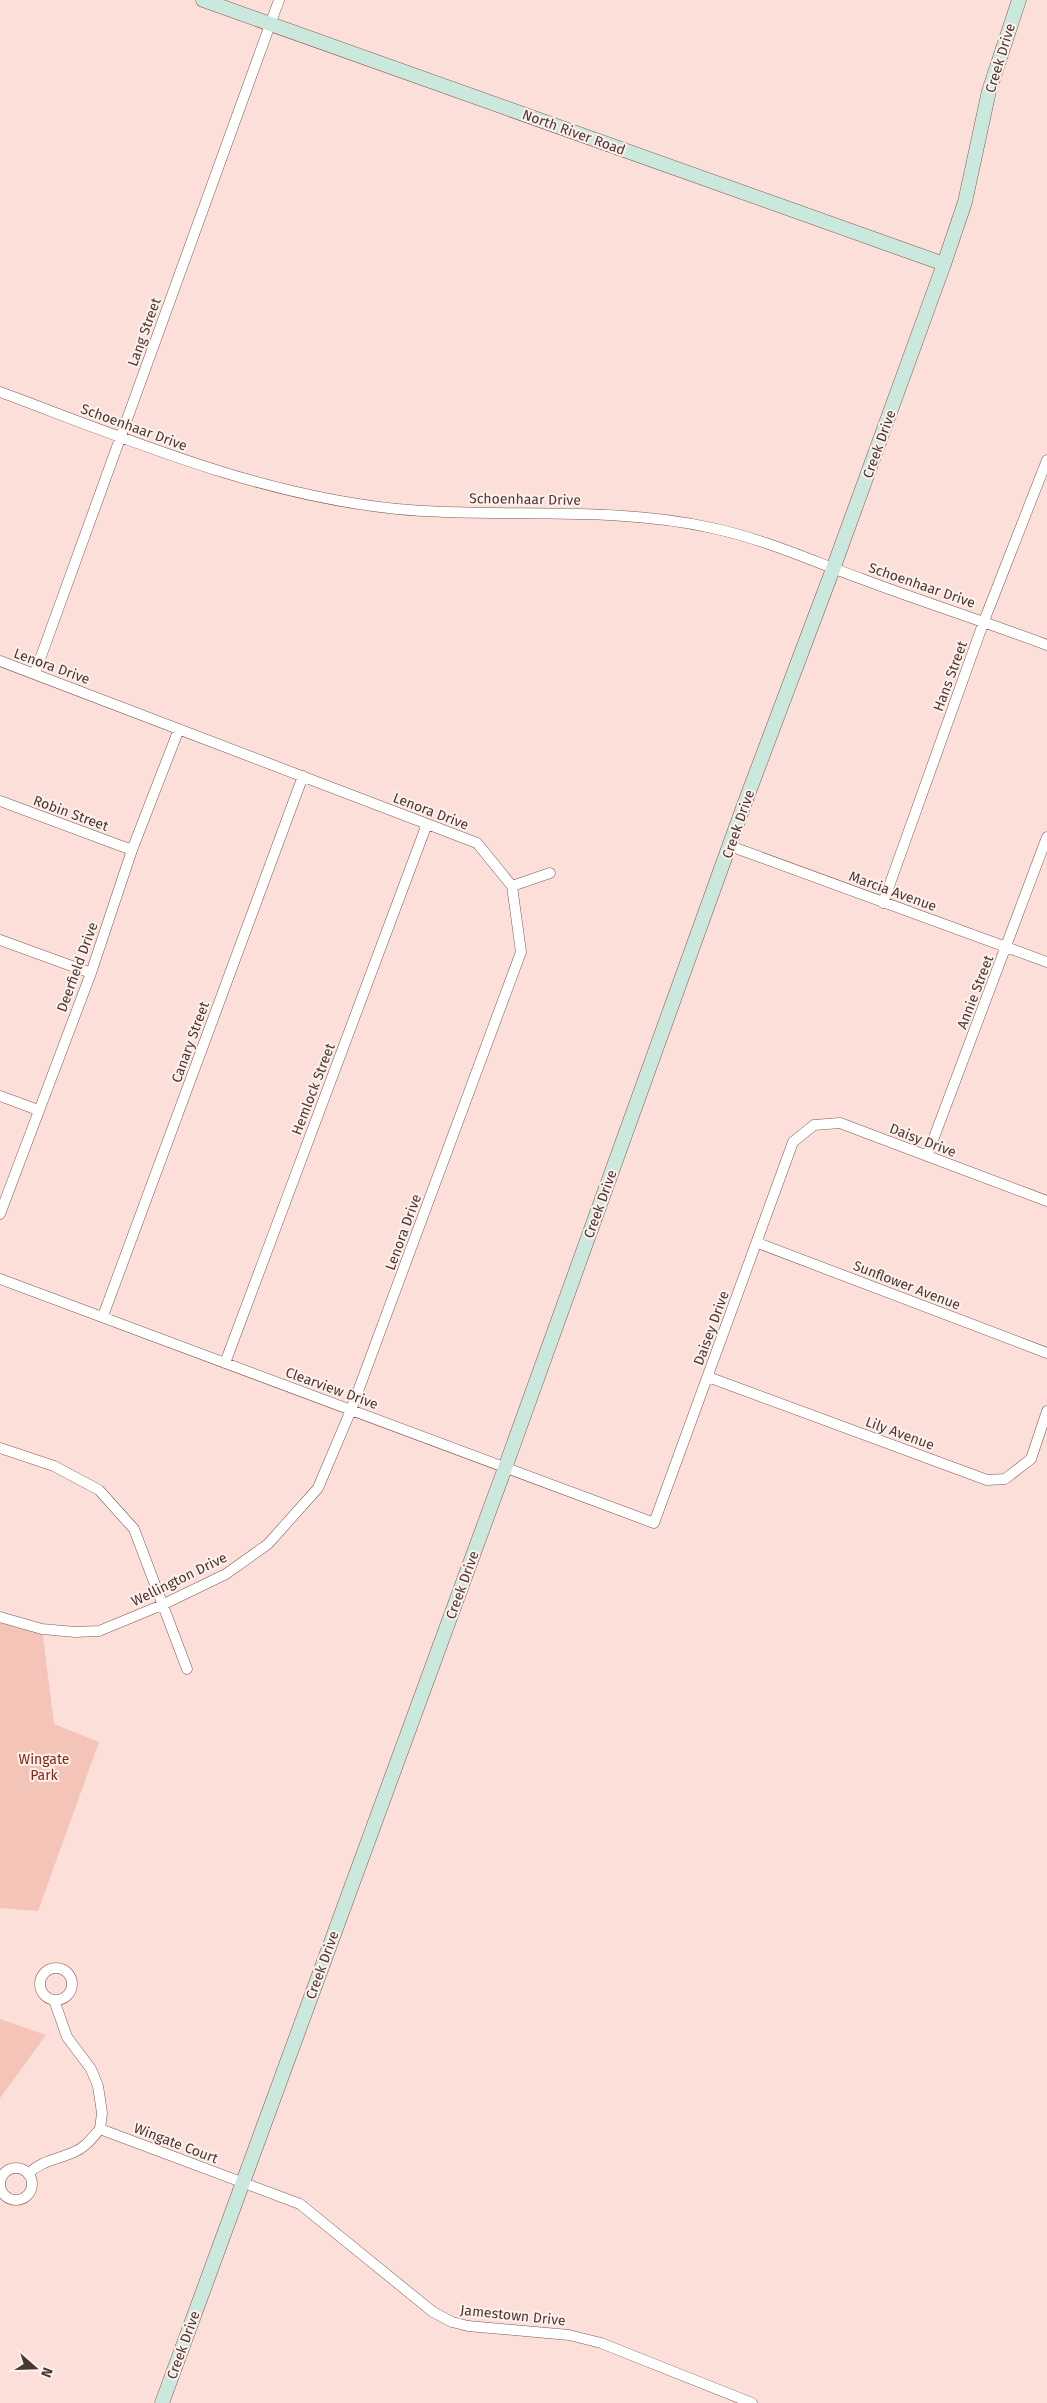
<svg xmlns="http://www.w3.org/2000/svg" width="1047" height="2403" font-family="'Fira Sans',sans-serif">
<rect width="100%" height="100%" fill="#fcdfd8"/>
<path fill="#f5c4b8" d="M0,1615L42,1629L54,1724L99,1742L38,1911L0,1908Z
M0,2019L46,2035L0,2098Z"/>
<g fill="none" stroke-linecap="round" stroke-linejoin="round">
<defs>
<path id="street" d="M0,392C129,440 258,495 397,509C502,519 608,505 712,528C764,539 812,561 862,579C923,602 986,622 1047,645
M0,661L477,843L512,886L521,952L351,1410L318,1488L268,1544L226,1574L162,1605L99,1631L75,1632L42,1629L0,1617
M35,673L279,0
M0,801L132,850
M730,846L1047,962
M512,886L550,873
M883,903L984,621L1047,460
M0,940L91,973
M0,1096L38,1110
M927,1156L1047,837
M0,1214L91,973L132,850L179,729
M758,1243L1047,1353
M0,1279L654,1523L793,1142L814,1125L840,1123L1047,1201
M103,1316L303,776
M225,1363L427,824
M708,1377L987,1480L1005,1479L1031,1459L1047,1411
M0,1448L54,1466L99,1490L134,1529L187,1669
M40 1984a16 16 0 1 1 32 0a16 16 0 1 1-32 0Z
M54,2000L67,2037L91,2069L98,2086L102,2113L100,2129
M100,2129L300,2204L433,2312L452,2322L468,2326L569,2335L601,2343L752,2403
M0 2184a16 16 0 1 1 32 0a16 16 0 1 1-32 0Z
M28,2174C42,2160 57,2160 74,2152C85,2148 92,2138 100,2129"/>
<path id="secondary" d="M203,0L944,264
M162,2403L505,1468L744,805L833,569L944,264L965,202L989,91L1019,0"/>
</defs>
<use href="#street" stroke="#795b54" stroke-width="11"/>
<use href="#secondary" stroke="#795b54" stroke-width="15"/>
<use href="#street" stroke="#fff" stroke-width="10"/>
<use href="#secondary" stroke="#cae8dd" stroke-width="14"/>
</g>
<g text-anchor="middle" stroke-width="4" stroke-linejoin="round" paint-order="stroke">
<g font-size="14" fill="#473935" stroke="#fff0ec">
<text transform="translate(1000 58) rotate(-73)" y="5">Creek Drive</text>
<text transform="translate(574 132) rotate(20)" y="5">North River Road</text>
<text transform="translate(144 332) rotate(-70)" y="5">Lang Street</text>
<text transform="translate(134 427) rotate(20)" y="5">Schoenhaar Drive</text>
<text transform="translate(879 444) rotate(-70)" y="5">Creek Drive</text>
<text transform="translate(525 499) rotate(1)" y="5">Schoenhaar Drive</text>
<text transform="translate(922 585) rotate(19)" y="5">Schoenhaar Drive</text>
<text transform="translate(52 666) rotate(20)" y="5">Lenora Drive</text>
<text transform="translate(950 676) rotate(-70)" y="5">Hans Street</text>
<text transform="translate(431 811) rotate(21)" y="5">Lenora Drive</text>
<text transform="translate(71 813) rotate(20)" y="5">Robin Street</text>
<text transform="translate(738 824) rotate(-71)" y="5">Creek Drive</text>
<text transform="translate(893 891) rotate(20)" y="5">Marcia Avenue</text>
<text transform="translate(77 967) rotate(-70)" y="5">Deerfield Drive</text>
<text transform="translate(975 992) rotate(-69)" y="5">Annie Street</text>
<text transform="translate(190 1042) rotate(-70)" y="5">Canary Street</text>
<text transform="translate(313 1089) rotate(-69)" y="5">Hemlock Street</text>
<text transform="translate(923 1140) rotate(21)" y="5">Daisy Drive</text>
<text transform="translate(600 1204) rotate(-70)" y="5">Creek Drive</text>
<text transform="translate(403 1232) rotate(-70)" y="5">Lenora Drive</text>
<text transform="translate(907 1285) rotate(21)" y="5">Sunflower Avenue</text>
<text transform="translate(711 1328) rotate(-70)" y="5">Daisey Drive</text>
<text transform="translate(332 1388) rotate(20)" y="5">Clearview Drive</text>
<text transform="translate(900 1433) rotate(20)" y="5">Lily Avenue</text>
<text transform="translate(179 1579) rotate(-26)" y="5">Wellington Drive</text>
<text transform="translate(462 1585) rotate(-70)" y="5">Creek Drive</text>
<text transform="translate(322 1965) rotate(-70)" y="5">Creek Drive</text>
<text transform="translate(176 2143) rotate(21)" y="5">Wingate Court</text>
<text transform="translate(513 2315) rotate(6)" y="5">Jamestown Drive</text>
<text transform="translate(183 2345) rotate(-70)" y="5">Creek Drive</text>
</g>
<g font-size="14" fill="#832813" stroke="#fff0ec">
<text x="44" y="1764">Wingate<tspan x="44" dy="16">Park</tspan></text>
</g>
</g>
<g transform="translate(35 2368) rotate(110)" stroke="#fff0ec" stroke-width="4" paint-order="stroke">
<path d="M0-4L9 19L0 12L-9 19Z" fill="#473935"/>
<text y="-8" font-size="14" font-weight="bold" text-anchor="middle" fill="#473935">N</text>
</g>
</svg>
